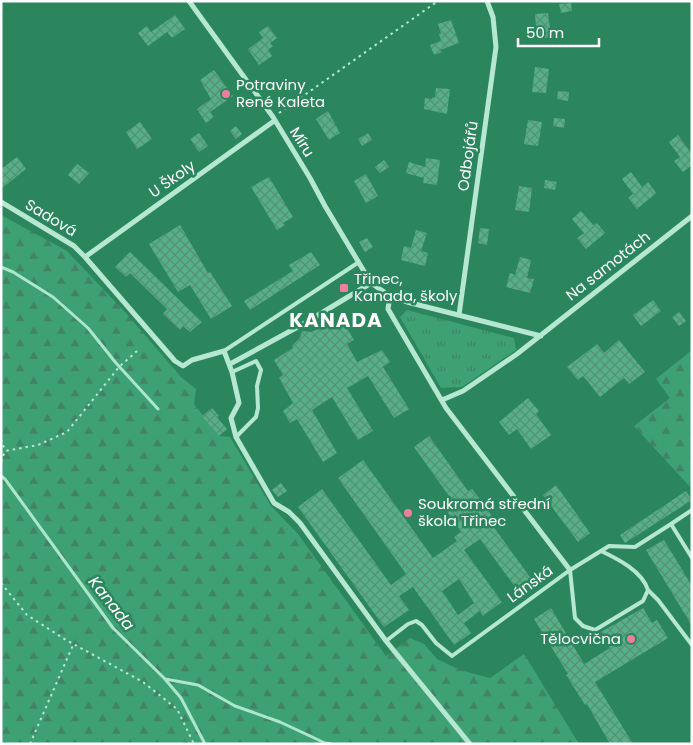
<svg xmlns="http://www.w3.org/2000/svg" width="693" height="745" font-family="Poppins,sans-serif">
<defs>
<pattern id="grass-tufts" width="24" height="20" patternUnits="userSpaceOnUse" patternTransform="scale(1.25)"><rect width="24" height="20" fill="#3da173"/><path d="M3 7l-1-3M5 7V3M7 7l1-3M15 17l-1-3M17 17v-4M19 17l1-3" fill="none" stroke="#428365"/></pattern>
<pattern id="forest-firs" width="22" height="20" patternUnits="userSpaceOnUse" patternTransform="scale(1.25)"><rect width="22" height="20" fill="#3da173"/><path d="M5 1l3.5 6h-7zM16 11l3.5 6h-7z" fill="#428365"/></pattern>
<pattern id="building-cross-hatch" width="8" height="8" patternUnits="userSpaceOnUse" patternTransform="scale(1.25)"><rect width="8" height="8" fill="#57af87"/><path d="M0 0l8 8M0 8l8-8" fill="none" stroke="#549175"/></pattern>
</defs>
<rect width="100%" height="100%" fill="#2b865d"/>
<path fill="url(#grass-tufts)" d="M407,310L514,338L516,350L462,387L441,388L400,317Z"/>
<path fill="url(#forest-firs)" d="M1,215L67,251L125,312L181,377L196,389L194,404L219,436L230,437L271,506L298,534L386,656L410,638L424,644L437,659L460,670L490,678L524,654L579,744H1Z
M692,350V489L634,426L670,398L656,379Z"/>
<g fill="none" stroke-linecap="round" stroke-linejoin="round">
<path stroke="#abe7cb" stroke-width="3" d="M1,267L13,272L53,297L88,328L116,363L158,409
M1,476L5,479L113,628L164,678L181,698L205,744
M165,679L198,685L235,706L280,722L325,743L331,744"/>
</g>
<path fill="url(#building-cross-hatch)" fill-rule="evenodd" d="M571,3L572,11L561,13L559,4Z
M548,13L551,37L537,39L535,14Z
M175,15L185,29L172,38L167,32L148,46L138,33L147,26L151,32Z
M451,20L459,43L440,50L442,52L434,55L430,45L441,41L439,34H441L438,24Z
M268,26L277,38L270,43L273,46L268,50L272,56L259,65L248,49L263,38L259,32Z
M535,67L549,69L546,93L532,92Z
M214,70L233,96L210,112L214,117L206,123L197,109L211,99L200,80Z
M436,88L450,89L447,114L424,109L425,98L432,99L433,97L435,98Z
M558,91L569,92L568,101L557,99Z
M328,111L340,133L329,140L316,119Z
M554,118L565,119L564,128L553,126Z
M528,120L542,122L538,146L524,144Z
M140,122L152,139L137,149L126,132Z
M236,126L242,134L236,139L230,131Z
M199,133L208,146L199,152L190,139Z
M368,133L372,140L362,146L358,139Z
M678,135L692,154V165L683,172L674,161L680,157L669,142Z
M17,157L26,169L1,189V169Z
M426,158L440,160L437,185L423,183L424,178L406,173L409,162L425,167Z
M384,160L389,167L380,173L375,167Z
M77,164L89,173L79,184L68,175Z
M631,172L642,187L648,182L656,193L637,209L628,198L633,194L622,179Z
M366,174L378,196L366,203L354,181Z
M269,177L293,217L283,223L285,225L277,230L251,187Z
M545,180L557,182L555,190L544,188Z
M519,186L532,188L529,212L515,210Z
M581,211L593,225L597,223L605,233L586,249L577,238L584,233L572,219Z
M180,225L208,273L210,272L232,306L211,319L190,285L178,292L149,244Z
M480,228L489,229L487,245L478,243Z
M416,230L427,233L421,251L428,253L425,266L401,260L404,246L411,248Z
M367,238L373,247L365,252L359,242Z
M130,252L202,322L190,332L183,326L180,330L163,314L167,309L130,273L126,277L115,267Z
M311,252L320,265L250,310L244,301L293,271L289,265Z
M520,257L531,260L527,278L534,279L530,293L506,287L510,273L515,275Z
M653,300L661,311L641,326L633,315Z
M679,312L686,321L679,326L672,317Z
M341,319L354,340L347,344L357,362L382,350L390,362L383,367L409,409L394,418L368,376L347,388L373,431L358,440L332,397L312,410L337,453L323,462L297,419L290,423L283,411L293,403L279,378L283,375L274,360L293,348L292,346L300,338L302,331L311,332L320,328L322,330Z
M619,340L645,372L629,384L624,378L600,397L583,376L578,380L567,367L597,344L604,353Z
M528,398L539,411L536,414L551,435L531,449L517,429L509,435L499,422Z
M212,408L219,416L217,417L227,429L219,436L202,416Z
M429,436L468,491L472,489L484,504L496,523L493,526L532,580L518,591L480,539L464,550L502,602L483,616L480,611L464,623L471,633L454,645L413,587L399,596L409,610L384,627L298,507L322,489L391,585L406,574L338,478L363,460L433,558L457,541L454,537L461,532L443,505L451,499L414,447ZM459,579L474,603L458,615L442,591Z
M281,483L287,491L278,497L272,490Z
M556,485L590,533L578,542L543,495Z
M686,491L692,500L625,543L620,535Z
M664,540L692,586V626L646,550Z
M551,608L584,664L610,648L601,632L643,608L652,623L657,620L668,638L595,682L633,744H610L587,704L585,705L566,675L568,674L534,619Z"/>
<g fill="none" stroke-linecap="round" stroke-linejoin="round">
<path stroke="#b6e7d1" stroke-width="2" stroke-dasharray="2.5 4" stroke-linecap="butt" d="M279,113L438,1
M1,439L5,451
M1,462L5,451L38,445L67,432L119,367L137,351
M1,583L27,615L66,640L143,682L177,709L194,744
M30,744L73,645"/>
<path stroke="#b6e7d1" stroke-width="4" d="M224,351L359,262
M232,372L256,361L261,370L257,386L258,408L256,417L236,437
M671,524L692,510
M570,570L575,618L583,626L595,630L643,601L648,590C642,571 618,559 601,551
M648,590L658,600L692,645
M386,641L408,624L416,621L422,625L436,643L452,656L570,570L609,546L635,547L671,524L692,558"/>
<path stroke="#b6e7d1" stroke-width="5" d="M189,1L273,117L310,178L325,206L371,283L390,296L407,302L541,336
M1,202L74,246L85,257L175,361L183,366L192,360L224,351L232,372L239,403L231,418L236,437L274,503L289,512L300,523L386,641L470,744
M85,257L274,121
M390,296L388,309L446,408L570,570
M459,315L496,47L493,17L487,1
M230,364L305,323L371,283
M442,400L463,391L517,354L692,216"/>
</g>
<g fill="#ed7e9f" stroke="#2b865d" stroke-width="2">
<circle cx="226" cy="94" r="5"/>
<rect x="339" y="283" width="10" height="10" rx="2.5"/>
<circle cx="408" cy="513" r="5"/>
<circle cx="631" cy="639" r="5"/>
</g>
<g text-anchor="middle" stroke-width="5" stroke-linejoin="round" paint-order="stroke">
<g font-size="15" fill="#fff" stroke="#2b865d" text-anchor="start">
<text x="236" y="90">Potraviny<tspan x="236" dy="17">René Kaleta</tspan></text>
<text x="354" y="284">Třinec,<tspan x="354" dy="17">Kanada, školy</tspan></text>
<text x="418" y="509">Soukromá střední<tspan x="418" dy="17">škola Třinec</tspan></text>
<text x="621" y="644" text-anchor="end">Tělocvična</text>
</g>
<g font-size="15" fill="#fff" stroke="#2b865d">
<text transform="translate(302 142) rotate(58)" y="5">Míru</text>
<text transform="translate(468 156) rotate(-82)" y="5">Odbojářů</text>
<text transform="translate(172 179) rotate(-35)" y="5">U Školy</text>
<text transform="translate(51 218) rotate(31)" y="5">Sadová</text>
<text transform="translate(608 266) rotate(-38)" y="5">Na samotách</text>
<text transform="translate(530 584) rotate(-36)" y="5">Lánská</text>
</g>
<g font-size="16" font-style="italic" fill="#fff" stroke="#2b865d">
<text transform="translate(112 603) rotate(52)" y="6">Kanada</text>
</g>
<g font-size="20" font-weight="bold" letter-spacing="1" fill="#fff" stroke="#2b865d">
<text x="336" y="327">KANADA</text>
</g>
</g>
<rect width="693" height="745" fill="none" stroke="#ffffff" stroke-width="5"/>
<path d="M518 38v8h81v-8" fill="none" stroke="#ffffff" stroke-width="2.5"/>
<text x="526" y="38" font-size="15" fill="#ffffff" stroke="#2b865d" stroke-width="4" paint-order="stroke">50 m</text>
</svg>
